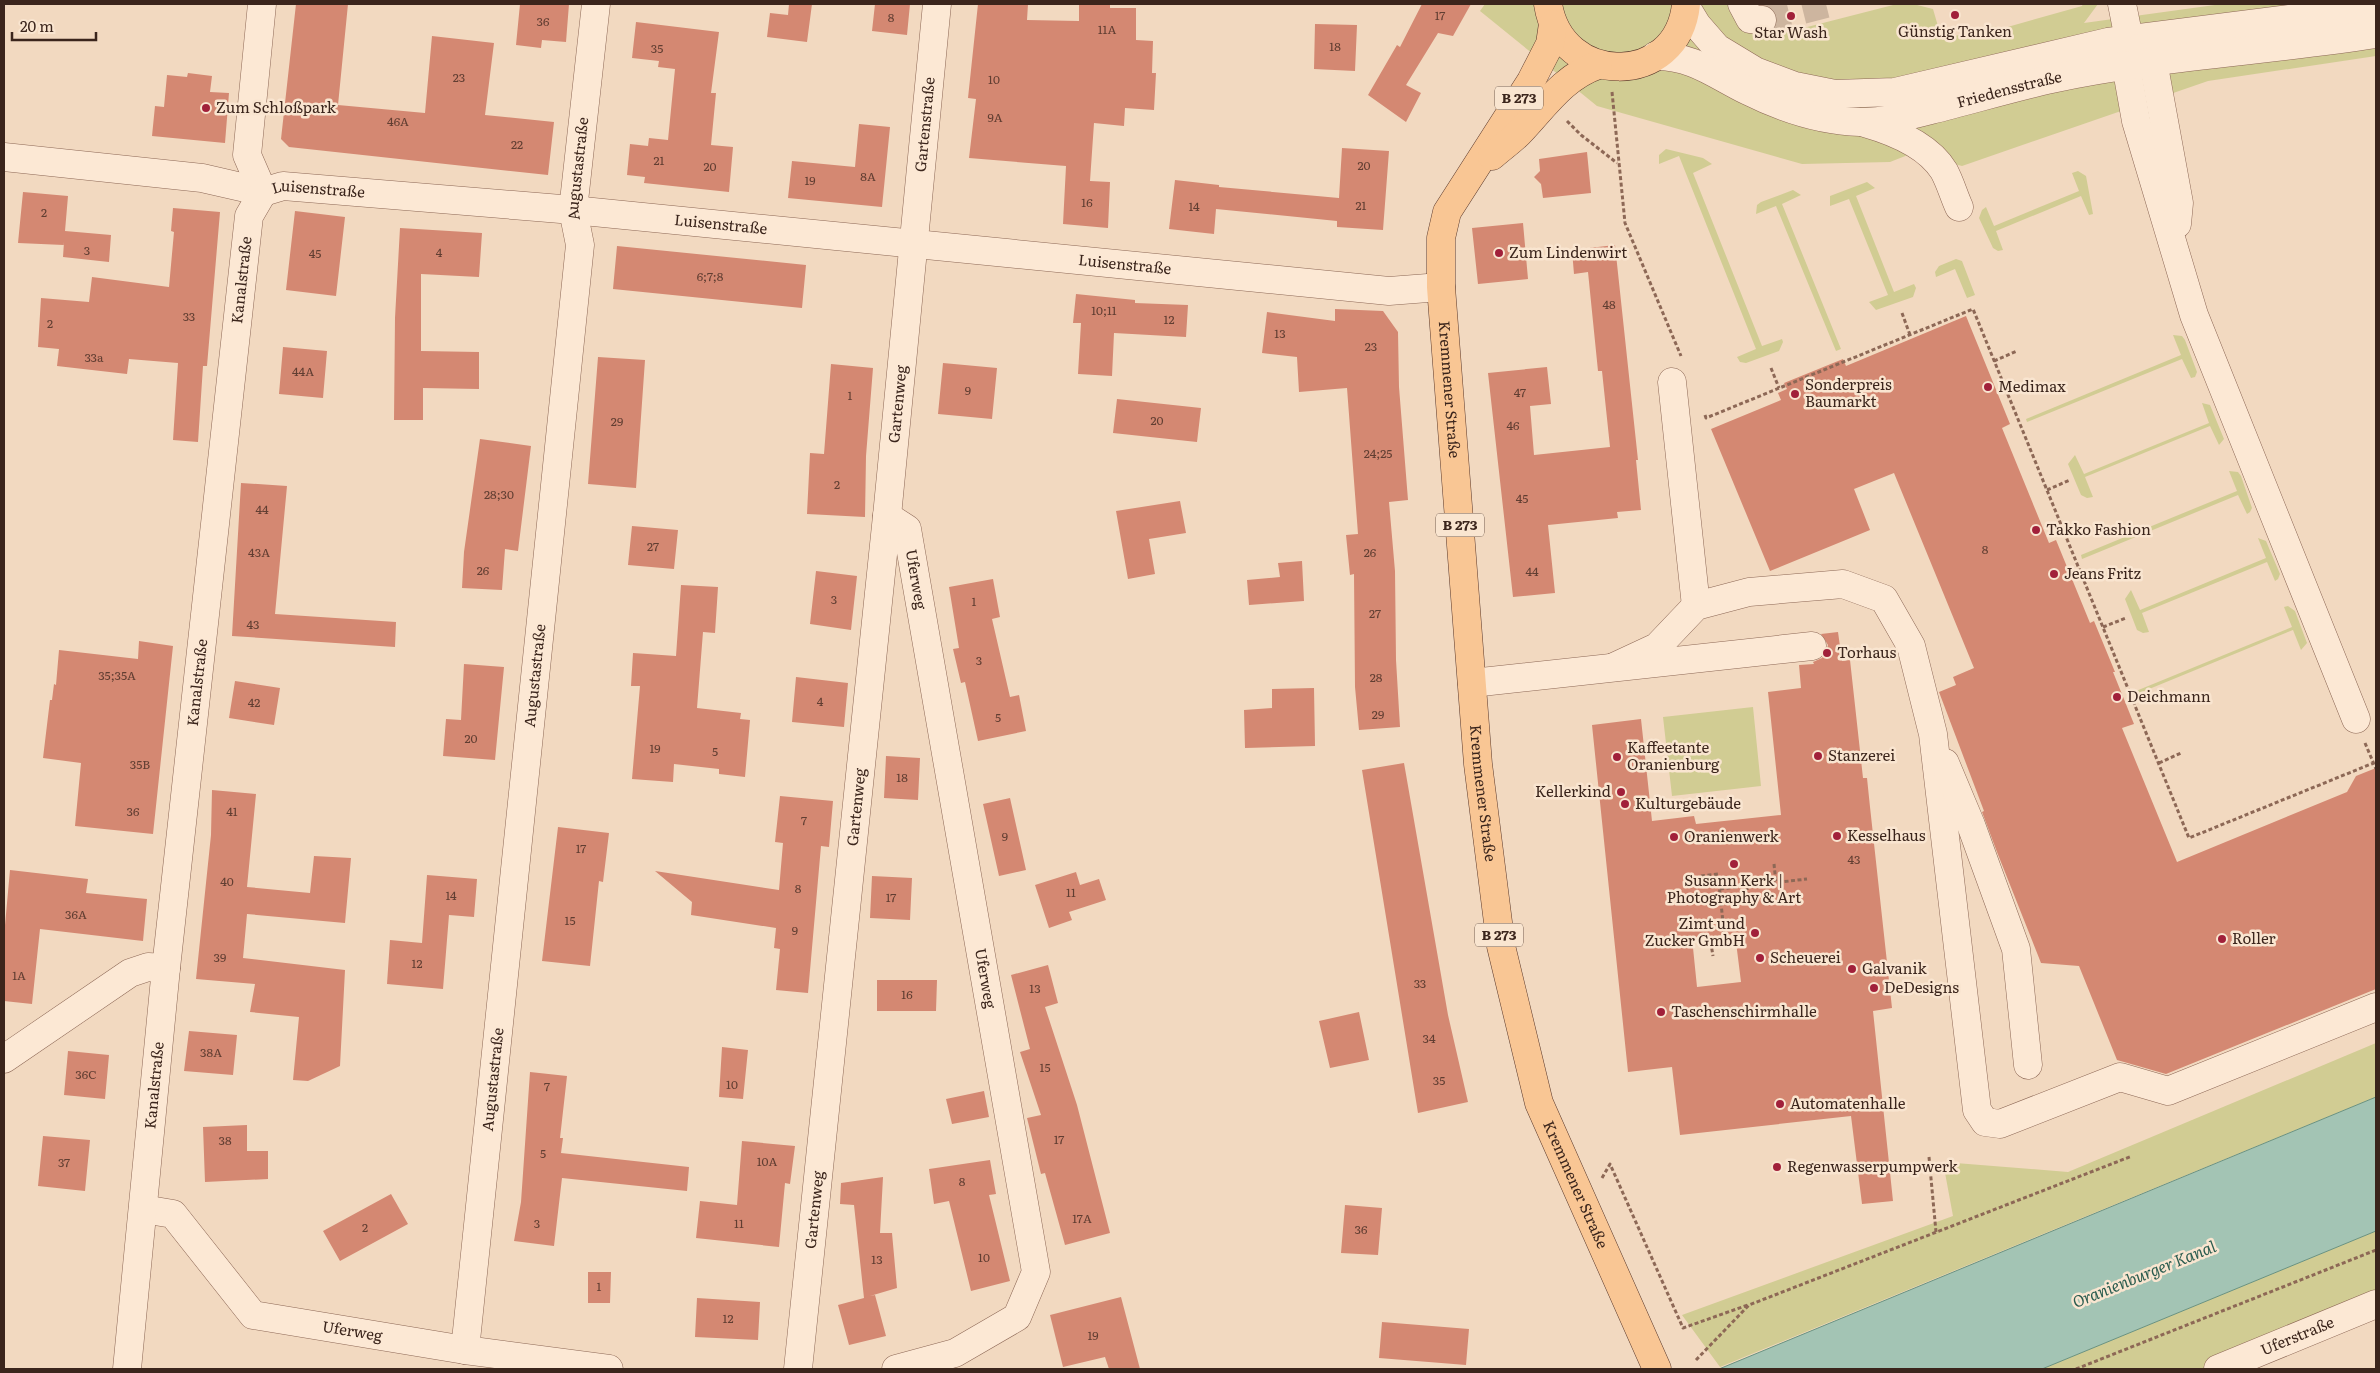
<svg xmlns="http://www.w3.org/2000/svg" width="2380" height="1373" font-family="Literata,serif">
<rect width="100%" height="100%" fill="#f2d9c0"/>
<path fill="#d1cc93" d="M1485,4H1734L1748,28L1768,37L1897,4H1913L1933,9L1942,40L1989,26L2004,28L2082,6L2083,4H2098L2084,23L2222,4H2376V56L2208,81L1962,166L1913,153L1890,162L1802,164L1597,106L1480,11Z
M1666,149L1703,158L1712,164L1693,173L1762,346L1782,339L1783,342L1779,351L1746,363L1740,362L1737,357L1756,349L1679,156L1659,164V155Z
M2078,171L2086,176L2093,214L2089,215L2081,196L1996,231L2003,250L1998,251L1993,248L1979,218L1982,210L1986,207L1994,226L2079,191L2072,173Z
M1867,182L1875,188L1856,196L1894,292L1914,284L1916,288L1913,297L1876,310L1869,302L1888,295L1849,199L1830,206V196Z
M1793,190L1801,195L1782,204L1841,349L1836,351L1776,206L1756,214L1757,205L1761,202Z
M1956,259L1962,261L1975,295L1967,298L1955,269L1936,277L1935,272L1939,266Z
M2173,335L2182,336L2185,340L2197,372L2195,377L2191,378L2182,359L2027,422L2026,419L2181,355Z
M2202,403L2210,405L2224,439L2219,445L2210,426L2085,477L2093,497L2087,498L2081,495L2068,464L2075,455L2084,474L2209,423Z
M2229,471L2238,472L2241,476L2252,508L2250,512L2247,514L2238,495L2082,559L2081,555L2237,491Z
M2258,538L2266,541L2280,574L2278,579L2275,581L2267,562L2142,613L2149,632L2143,633L2137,630L2125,599L2131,590L2140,610L2266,558Z
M2288,606L2295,611L2307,643L2301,650L2293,630L2137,694L2136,691L2292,627L2284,607Z
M1753,707L1761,786L1672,796L1663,717Z
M2376,1043V1097L1720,1367L1682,1315L1953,1216L1943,1162L2068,1172Z
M2376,1231V1318L2253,1369H2042Z"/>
<path fill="#a3c4b4" stroke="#699280" d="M2376,1097V1231L2042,1369H1719Z"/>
<path fill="#d48872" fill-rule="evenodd" d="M296,4H348L338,105L425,113L432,36L494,43L485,115L554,122L548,175L289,147L281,139Z
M520,4H569L566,42L542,40L541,48L516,45Z
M789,4H812L807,42L767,37L770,13L788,15Z
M875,4H910L907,35L872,31Z
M978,4H1028L1027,20L1079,21V4H1110V8H1136V40L1153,41L1152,73H1156L1154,110L1125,108L1124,126L1094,123L1090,181L1110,182L1108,228L1063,224L1066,166L969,158L976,99L968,98Z
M1422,4H1471L1453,36L1438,33L1406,85L1421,93L1406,122L1368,95L1397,45L1400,47Z
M636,22L719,32L711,93H716L711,145L733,147L729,192L644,183L645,177L627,175L630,144L648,146L649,138L668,140L675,69L658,67L659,61L632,58Z
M1315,24L1357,25L1355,71L1314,69Z
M188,73L212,76L210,92L229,93L225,143L152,136L155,106L164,107L167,75L187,77Z
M859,124L890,127L882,207L788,198L792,161L855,167Z
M1342,148L1389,151L1383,230L1337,227V221L1216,209L1214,234L1169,229L1175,180L1219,185V187L1339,198Z
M1587,152L1591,193L1543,198L1541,184L1534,177L1540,171L1539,159Z
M23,192L68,196L65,231L111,235L109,262L63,257L64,242V245L18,243Z
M173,208L220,212L207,366H203L198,442L173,440L178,363L129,359L127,374L57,366L59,349L38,347L41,298L89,302L92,277L169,287L174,232L171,231Z
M295,211L345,217L336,296L286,290Z
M1523,223L1528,279L1478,284L1472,228Z
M400,228L482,233L479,277L421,274V351L479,352V389L423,388V420H394L395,318Z
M1615,245L1638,460H1636L1641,510L1617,512L1618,518L1548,525L1555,593L1513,597L1488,373L1547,367L1551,404L1530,406L1534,455L1610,447L1602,371H1598L1588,272L1574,274L1572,250Z
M617,246L806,265L802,308L613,289Z
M1076,294L1135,300V303L1188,305L1186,337L1114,333L1112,376L1078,374L1081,323H1073Z
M1335,309L1383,311L1398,332L1399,387L1408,500L1389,502L1395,571L1396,660L1400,727L1359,730L1355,687L1354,574L1350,575L1346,535L1358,534L1347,388L1299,392L1297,357L1262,353L1267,312L1335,321Z
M1966,316L2010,424L2002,428L2049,543L2056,540L2090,623L2094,621L2115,672H2113L2134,724L2122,728L2177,862L2347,792L2356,776L2376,768V989L2166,1074L2117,1060L2079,966L2041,963L1997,852L1982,812L1984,811L1939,692L1956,685L1953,677L1974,668L1894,473L1854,489L1870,530L1770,571L1711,429L1781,400L1778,393L1787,389L1784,383L1843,359L1846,366Z
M283,347L327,351L323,398L279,394Z
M598,357L645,360L636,488L588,484Z
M943,363L997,368L992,419L938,414Z
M831,364L873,368L866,456L865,517L807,514L810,453L824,454Z
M1117,399L1201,408L1197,442L1113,433Z
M480,439L531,446L518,551L505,549L502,590L462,588L464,552Z
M241,483L287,486L275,614L396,622L395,647L232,636Z
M1180,501L1186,533L1149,539L1155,574L1128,579L1116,511Z
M632,526L678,530L674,569L628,565Z
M1302,561L1304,601L1249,605L1247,580L1280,577L1278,563Z
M816,571L857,576L851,630L810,624Z
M993,579L1000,617L992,619L1010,697L1019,695L1026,731L978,741L965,682L961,683L953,649L959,648L949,587Z
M681,585L718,587L715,633L703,632L697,708L741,713L740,719L750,720L745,777L719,774V769L674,764L673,782L632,779L640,686H631L633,653L676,656Z
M1838,632L1842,661L1850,660L1863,778H1867L1870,807L1892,1008L1873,1011L1893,1201L1862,1204L1851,1116L1680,1135L1672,1067L1628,1072L1592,725L1641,719L1652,821L1694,816L1696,824L1781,815L1768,692L1801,688L1799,665L1814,664L1813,662L1822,658L1826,652L1828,645L1821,634ZM1735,934L1741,982L1697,987L1692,938Z
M139,641L173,646L153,834L75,826L81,763L43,758L50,700H52L54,684L56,685L59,650L138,659Z
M464,664L504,667L495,760L443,756L446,719L461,720Z
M796,677L848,683L844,727L792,722Z
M235,681L280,688L274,725L229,718Z
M1314,688L1315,746L1245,748L1244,710L1272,708V689Z
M886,756L920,758L918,800L884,798Z
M1404,763L1448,1015L1468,1102L1418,1113L1362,770Z
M212,790L256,794L247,887L310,893L314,856L351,858L345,923L247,914L243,958L345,970L340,1066L308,1081L293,1080L299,1017L250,1012L255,984L196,979L211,835Z
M780,796L833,801L829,847L821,846L808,993L776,990L780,949L774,948L776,928L691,915L692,902L655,871L779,890L783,843L775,842Z
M1010,798L1026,870L999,876L983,804Z
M558,827L609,833L603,882L599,881L590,966L542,961Z
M10,870L88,879L86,893L147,899L143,941L40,929L32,1004L4,1001V936Z
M1076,872L1080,885L1099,879L1106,900L1069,912L1072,920L1049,928L1035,885Z
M427,875L477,879L474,917L449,915L443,989L387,984L390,940L422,943Z
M872,876L912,878L910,920L870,918Z
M1048,965L1058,1003L1045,1007L1077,1105L1110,1233L1065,1245L1045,1173L1041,1174L1027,1118L1041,1115L1020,1052L1030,1049L1011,975Z
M877,980H937L936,1011H877Z
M1359,1012L1369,1060L1330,1068L1319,1021Z
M189,1031L237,1035L233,1075L184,1071Z
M722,1047L748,1050L743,1099L719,1097Z
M68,1051L109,1055L105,1099L64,1095Z
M530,1072L567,1076L560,1138H563L561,1153L689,1167L687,1191L562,1178L554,1246L514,1241L521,1202Z
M984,1091L989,1117L952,1124L946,1099Z
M247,1125V1151H268V1179L205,1182L203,1127Z
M43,1136L90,1140L85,1191L38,1186Z
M742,1141L795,1146L790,1184L785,1183L779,1247L696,1238L700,1201L737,1205Z
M990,1160L996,1194L989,1195L1010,1281L971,1291L949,1201L934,1204L929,1169Z
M883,1177L880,1233H892L897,1288L870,1296L875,1295L886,1336L849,1345L838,1305L864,1298L854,1205L840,1204L841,1183Z
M391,1194L408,1224L340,1261L323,1231Z
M1345,1205L1382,1208L1378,1255L1341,1253Z
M588,1272H611L610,1303H588Z
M1121,1297L1140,1369H1109L1105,1357L1063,1367L1050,1315Z
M697,1298L760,1302L758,1340L695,1337Z
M1382,1322L1469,1329L1466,1365L1379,1358Z"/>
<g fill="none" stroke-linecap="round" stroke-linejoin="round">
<path stroke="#cdb59f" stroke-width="28" stroke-dasharray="28 14" stroke-linecap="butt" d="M1762,20L1826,4"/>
<defs>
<g id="minor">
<path d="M262,4L247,155L263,192"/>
<path d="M1742,4L1750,19L1762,20"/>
<path d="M2122,4L2129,39L2126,65L2136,121L2194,315L2356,719"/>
<path d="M1686,7L1697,25L1717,48L1755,71L1795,86L1835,94L1895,92L2108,42L2376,8"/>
<path d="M2139,48L2153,61L2179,203L2177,224"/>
<path id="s1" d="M1655,56C1694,56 1715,75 1748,91C1784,109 1820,121 1860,122C1884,122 1908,116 1931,110C1971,100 2011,88 2051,79C2158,56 2268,51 2376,34"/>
<path d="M1865,123C1893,131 1928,145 1944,171C1950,182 1954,196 1959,207"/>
<path id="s2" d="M4,157L202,178L263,192L283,186L573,210L1389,291L1441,287"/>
<path d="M1672,382L1696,606"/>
<path id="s3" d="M887,516L907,529L1036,1272L1017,1317L955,1353L896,1369"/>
<path d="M1614,667L1657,647L1696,606L1749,592L1843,584L1884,599L1911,646L1933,734L1977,1110L1985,1122L2000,1124L2120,1077L2168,1091L2376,1007"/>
<path d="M1472,683L1812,646"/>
<path d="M1945,763L1971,825L2016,949L2028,1065"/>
<path d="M4,1059L130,973L148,967L166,968"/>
<path id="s4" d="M143,1209L173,1214L253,1315L465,1350L609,1369"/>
<path id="s5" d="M465,1350L580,245L573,210L596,4"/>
<path id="s6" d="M127,1369L166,968L249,216L263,192"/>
<path id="s7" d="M798,1369L887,516L937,4"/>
<path id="s8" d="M2218,1369L2376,1304"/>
</g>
<g id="major">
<path d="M1548,4C1561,87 1678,88 1686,4"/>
<path id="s9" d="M1553,24L1550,44L1531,81L1447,212L1441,238V287L1478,764L1501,946L1539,1103L1657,1369"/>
<path d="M1492,156C1501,148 1511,141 1519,133C1544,107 1563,77 1598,65"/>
</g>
</defs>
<use href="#minor" stroke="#8d6856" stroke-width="29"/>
<use href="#major" stroke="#5a382b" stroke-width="29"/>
<path stroke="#8d6856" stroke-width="3" stroke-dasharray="4 2.5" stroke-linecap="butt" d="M1612,92L1625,223L1681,356
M1567,121L1581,135L1617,163
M1902,313L1910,335
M1994,361L2017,351
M1771,368L1779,388
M1705,415L1706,418L1973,309L2189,838L2376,762
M2047,490L2070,480
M2103,627L2126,618
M2365,743L2376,769
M2159,763L2181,753
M1774,864L1776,883
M1701,876L1718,874L1725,942L1711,944L1713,956
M1747,886L1749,905
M1720,889L1807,879
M1929,1157L1936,1232
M1602,1178L1610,1164L1683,1328L1748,1305
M1696,1360L1749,1305L2132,1156
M2076,1369L2376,1250"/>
<use href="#minor" stroke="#fce8d4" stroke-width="28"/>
<use href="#major" stroke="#f9c694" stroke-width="28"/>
</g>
<g fill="#a1203a" stroke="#f9e5d0" stroke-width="2">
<circle cx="1955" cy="15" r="5"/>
<circle cx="1791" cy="16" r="5"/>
<circle cx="206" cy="108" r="5"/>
<circle cx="1499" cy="253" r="5"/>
<circle cx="1988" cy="387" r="5"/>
<circle cx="1795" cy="394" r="5"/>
<circle cx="2036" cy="530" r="5"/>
<circle cx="2054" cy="574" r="5"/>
<circle cx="1827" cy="653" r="5"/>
<circle cx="2117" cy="697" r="5"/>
<circle cx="1818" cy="756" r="5"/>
<circle cx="1617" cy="757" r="5"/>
<circle cx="1621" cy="792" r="5"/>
<circle cx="1625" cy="804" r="5"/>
<circle cx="1837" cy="836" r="5"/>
<circle cx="1674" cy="837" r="5"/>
<circle cx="1734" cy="864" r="5"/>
<circle cx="1755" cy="933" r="5"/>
<circle cx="2222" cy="939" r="5"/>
<circle cx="1760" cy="958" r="5"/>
<circle cx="1852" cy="969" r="5"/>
<circle cx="1874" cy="988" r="5"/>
<circle cx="1661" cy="1012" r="5"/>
<circle cx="1780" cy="1104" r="5"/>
<circle cx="1777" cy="1167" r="5"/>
</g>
<g text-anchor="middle" stroke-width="5" stroke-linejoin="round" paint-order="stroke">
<g font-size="12" fill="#613e32">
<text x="1440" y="20">17</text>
<text x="891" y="22">8</text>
<text x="543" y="26">36</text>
<text x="1107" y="34">11A</text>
<text x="1335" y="51">18</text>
<text x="657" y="53">35</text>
<text x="459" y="82">23</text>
<text x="994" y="84">10</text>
<text x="995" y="122">9A</text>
<text x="398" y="126">46A</text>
<text x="517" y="149">22</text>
<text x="659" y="165">21</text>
<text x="1364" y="170">20</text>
<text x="710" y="171">20</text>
<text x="868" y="181">8A</text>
<text x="810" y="185">19</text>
<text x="1087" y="207">16</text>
<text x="1361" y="210">21</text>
<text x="1194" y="211">14</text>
<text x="44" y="217">2</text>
<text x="87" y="255">3</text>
<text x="439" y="257">4</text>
<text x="315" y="258">45</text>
<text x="710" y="281">6;7;8</text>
<text x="1609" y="309">48</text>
<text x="1104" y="315">10;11</text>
<text x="189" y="321">33</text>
<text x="1169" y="324">12</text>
<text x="50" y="328">2</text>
<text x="1280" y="338">13</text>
<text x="1371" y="351">23</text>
<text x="94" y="362">33a</text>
<text x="303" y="376">44A</text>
<text x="968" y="395">9</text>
<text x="1520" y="397">47</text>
<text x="850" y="400">1</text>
<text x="1157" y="425">20</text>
<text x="617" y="426">29</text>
<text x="1513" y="430">46</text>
<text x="1378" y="458">24;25</text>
<text x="837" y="489">2</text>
<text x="499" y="499">28;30</text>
<text x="1522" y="503">45</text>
<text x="262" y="514">44</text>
<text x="653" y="551">27</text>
<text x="1985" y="554">8</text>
<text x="259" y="557">43A</text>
<text x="1370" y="557">26</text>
<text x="483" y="575">26</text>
<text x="1532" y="576">44</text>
<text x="834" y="604">3</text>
<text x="974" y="606">1</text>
<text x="1375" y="618">27</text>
<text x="253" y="629">43</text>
<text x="979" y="665">3</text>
<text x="117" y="680">35;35A</text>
<text x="1376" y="682">28</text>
<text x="820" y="706">4</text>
<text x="254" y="707">42</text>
<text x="1378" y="719">29</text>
<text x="998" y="722">5</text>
<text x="471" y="743">20</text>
<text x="655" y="753">19</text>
<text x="715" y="756">5</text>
<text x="140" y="769">35B</text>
<text x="902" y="782">18</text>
<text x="133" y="816">36</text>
<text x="232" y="816">41</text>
<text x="804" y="825">7</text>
<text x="1005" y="841">9</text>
<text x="581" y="853">17</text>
<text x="1854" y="864">43</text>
<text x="227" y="886">40</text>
<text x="798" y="893">8</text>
<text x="1071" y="897">11</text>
<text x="451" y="900">14</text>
<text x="891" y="902">17</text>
<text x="76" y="919">36A</text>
<text x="570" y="925">15</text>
<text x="795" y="935">9</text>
<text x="220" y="962">39</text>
<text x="417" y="968">12</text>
<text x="19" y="980">1A</text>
<text x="1420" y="988">33</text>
<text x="1035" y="993">13</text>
<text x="907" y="999">16</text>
<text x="1429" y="1043">34</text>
<text x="211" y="1057">38A</text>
<text x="1045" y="1072">15</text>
<text x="86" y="1079">36C</text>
<text x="1439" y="1085">35</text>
<text x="732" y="1089">10</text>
<text x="547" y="1091">7</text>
<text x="1059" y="1144">17</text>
<text x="225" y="1145">38</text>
<text x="543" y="1158">5</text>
<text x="767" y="1166">10A</text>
<text x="64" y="1167">37</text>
<text x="962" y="1186">8</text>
<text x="1082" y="1223">17A</text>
<text x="537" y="1228">3</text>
<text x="739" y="1228">11</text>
<text x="365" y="1232">2</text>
<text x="1361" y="1234">36</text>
<text x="984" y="1262">10</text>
<text x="877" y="1264">13</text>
<text x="599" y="1291">1</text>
<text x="728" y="1323">12</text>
<text x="1093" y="1340">19</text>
</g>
<g fill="#f9e5d0" stroke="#745f52" stroke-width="1">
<rect x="1495" y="86.5" width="48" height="23" rx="4"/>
<rect x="1436" y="513.5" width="48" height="23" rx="4"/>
<rect x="1475" y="923.5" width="48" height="23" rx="4"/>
</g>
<g font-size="14" font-weight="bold" fill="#3b251c">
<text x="1519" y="103">B 273</text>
<text x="1460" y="530">B 273</text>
<text x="1499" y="940">B 273</text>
</g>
<g font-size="15" fill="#3b251c" stroke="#f9e5d0" text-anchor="start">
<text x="1955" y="37" text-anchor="middle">Günstig Tanken</text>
<text x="1791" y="38" text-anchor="middle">Star Wash</text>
<text x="216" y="113">Zum Schloßpark</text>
<text x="1509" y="258">Zum Lindenwirt</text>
<text x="1805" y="390">Sonderpreis<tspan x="1805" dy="17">Baumarkt</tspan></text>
<text x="1998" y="392">Medimax</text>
<text x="2046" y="535">Takko Fashion</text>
<text x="2064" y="579">Jeans Fritz</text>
<text x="1837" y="658">Torhaus</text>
<text x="2127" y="702">Deichmann</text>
<text x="1627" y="753">Kaffeetante<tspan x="1627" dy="17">Oranienburg</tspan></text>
<text x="1828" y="761">Stanzerei</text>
<text x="1611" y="797" text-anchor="end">Kellerkind</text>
<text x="1635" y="809">Kulturgebäude</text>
<text x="1847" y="841">Kesselhaus</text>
<text x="1684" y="842">Oranienwerk</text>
<text x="1734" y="886" text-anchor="middle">Susann Kerk |<tspan x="1734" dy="17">Photography &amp; Art</tspan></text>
<text x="1745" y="929" text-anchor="end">Zimt und<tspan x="1745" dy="17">Zucker GmbH</tspan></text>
<text x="2232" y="944">Roller</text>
<text x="1770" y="963">Scheuerei</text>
<text x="1862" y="974">Galvanik</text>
<text x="1884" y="993">DeDesigns</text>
<text x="1671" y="1017">Taschenschirmhalle</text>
<text x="1790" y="1109">Automatenhalle</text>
<text x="1787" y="1172">Regenwasserpumpwerk</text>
</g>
<g font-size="15" fill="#3b251c" stroke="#f9e5d0">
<text dy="5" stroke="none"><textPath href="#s1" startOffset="371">Friedensstraße</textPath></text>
<text dy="5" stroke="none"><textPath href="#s7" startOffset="1251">Gartenstraße</textPath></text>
<text dy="5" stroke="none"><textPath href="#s5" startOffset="1188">Augustastraße</textPath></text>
<text dy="5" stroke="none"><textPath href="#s2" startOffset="318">Luisenstraße</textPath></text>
<text dy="5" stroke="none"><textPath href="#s2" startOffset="722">Luisenstraße</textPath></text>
<text dy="5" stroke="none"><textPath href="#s2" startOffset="1128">Luisenstraße</textPath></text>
<text dy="5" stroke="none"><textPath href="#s6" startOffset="1095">Kanalstraße</textPath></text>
<text dy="5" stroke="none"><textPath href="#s9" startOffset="396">Kremmener Straße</textPath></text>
<text dy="5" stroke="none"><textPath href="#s7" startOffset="970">Gartenweg</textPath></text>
<text dy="5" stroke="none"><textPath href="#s3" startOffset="75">Uferweg</textPath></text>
<text dy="5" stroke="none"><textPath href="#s5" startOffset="678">Augustastraße</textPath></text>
<text dy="5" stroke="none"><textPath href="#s6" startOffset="690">Kanalstraße</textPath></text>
<text dy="5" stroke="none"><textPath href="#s9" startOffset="801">Kremmener Straße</textPath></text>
<text dy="5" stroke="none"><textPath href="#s7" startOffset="565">Gartenweg</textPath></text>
<text dy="5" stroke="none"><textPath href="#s3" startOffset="480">Uferweg</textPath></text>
<text dy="5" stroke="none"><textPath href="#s5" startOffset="272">Augustastraße</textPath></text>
<text dy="5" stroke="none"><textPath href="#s6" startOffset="285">Kanalstraße</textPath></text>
<text dy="5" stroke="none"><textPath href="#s9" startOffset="1206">Kremmener Straße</textPath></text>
<text dy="5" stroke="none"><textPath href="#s7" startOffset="160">Gartenweg</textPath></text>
<text dy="5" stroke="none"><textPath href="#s4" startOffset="260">Uferweg</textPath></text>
<text dy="5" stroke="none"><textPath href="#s8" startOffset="86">Uferstraße</textPath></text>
</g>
<g font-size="16" font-style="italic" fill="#2a5c4f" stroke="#f9e5d0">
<text transform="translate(2144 1274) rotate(-22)" y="6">Oranienburger Kanal</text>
</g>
</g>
<rect width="2380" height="1373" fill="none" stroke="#3b251c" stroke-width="10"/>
<path d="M12 32v8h84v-8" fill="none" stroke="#3b251c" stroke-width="2.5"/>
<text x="20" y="32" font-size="15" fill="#3b251c" stroke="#f9e5d0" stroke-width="4" paint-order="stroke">20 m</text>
</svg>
